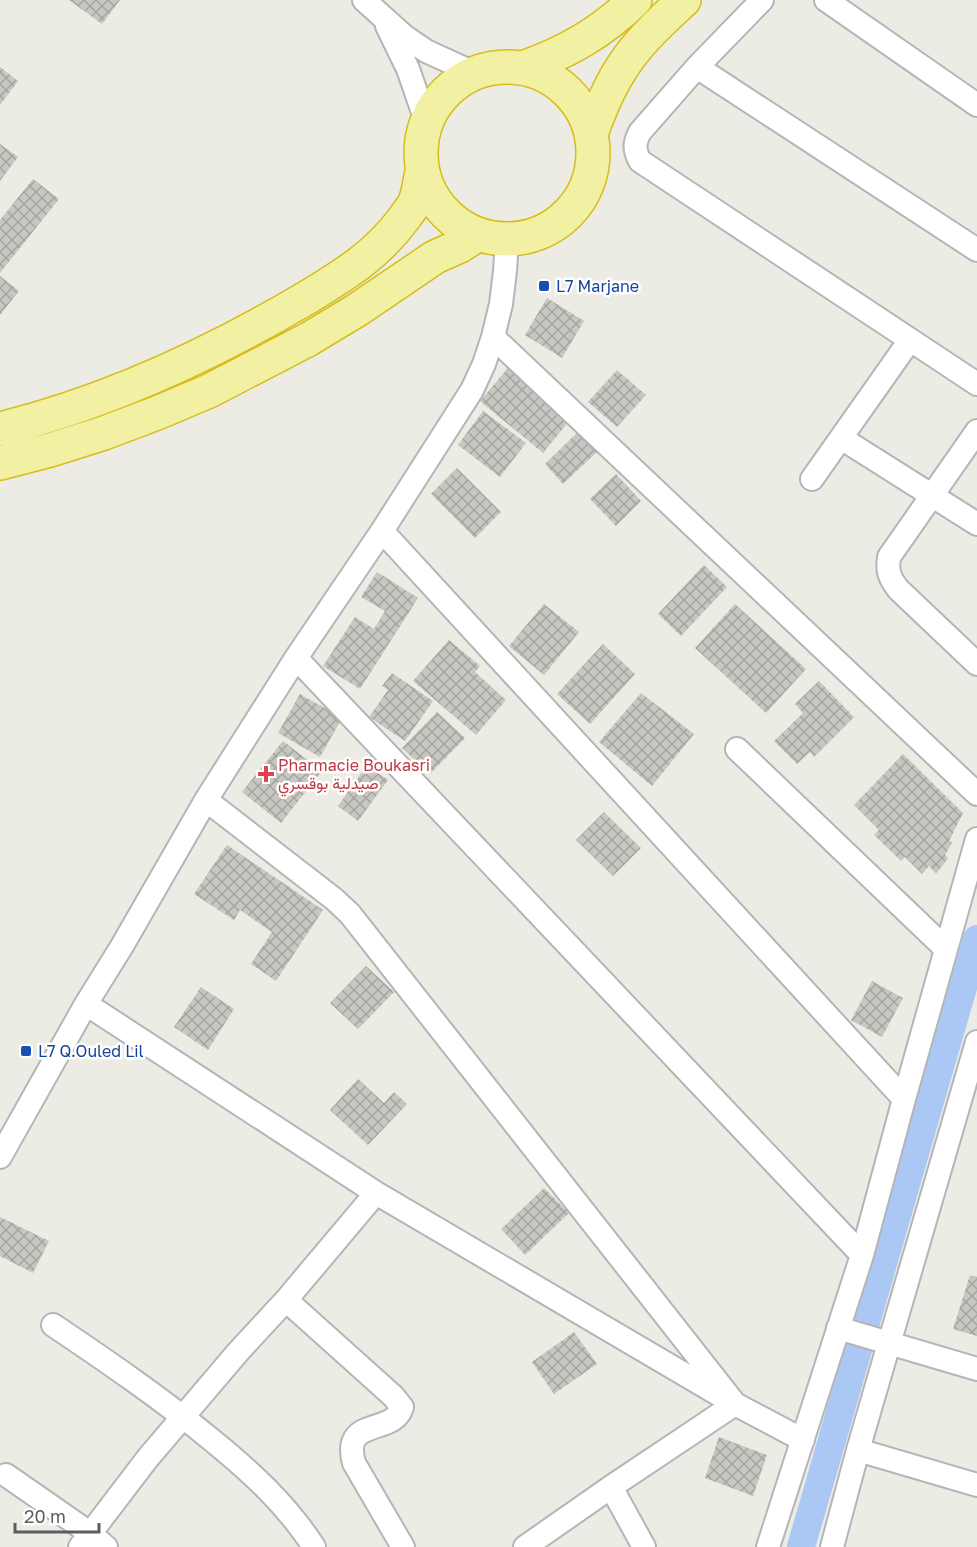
<svg xmlns="http://www.w3.org/2000/svg" width="977" height="1547" font-family="'Golos Text',Vazirmatn,sans-serif">
<defs>
<pattern id="building-cross-hatch" width="8" height="8" patternUnits="userSpaceOnUse" patternTransform="scale(1.5)"><rect width="8" height="8" fill="#c8c6c0"/><path d="M0 0l8 8M0 8l8-8" fill="none" stroke="#a6a49f"/></pattern>
</defs>
<rect width="100%" height="100%" fill="#ecece4"/>
<g fill="none" stroke-linecap="round" stroke-linejoin="round">
<path stroke="#abc8f5" stroke-width="28" d="M801,1547L977,939"/>
</g>
<path fill="url(#building-cross-hatch)" d="M69,0H120L102,24Z
M0,67L18,81L0,105Z
M0,144L18,157L0,181Z
M33,179L59,199L0,273V220Z
M0,276L19,291L0,315Z
M547,298L584,321L562,358L525,335Z
M508,368L570,420L543,453L480,401Z
M617,370L646,395L617,427L588,402Z
M483,411L526,443L500,477L458,445Z
M579,431L598,451L563,484L545,464Z
M457,468L501,512L475,538L431,494Z
M616,474L641,501L616,526L590,499Z
M704,565L727,587L681,636L658,614Z
M377,572L418,598L360,689L323,666L355,617L374,629L385,611L361,597Z
M544,604L579,632L544,675L509,646Z
M735,604L806,669L766,713L695,648Z
M449,640L480,666L475,672L506,700L476,735L413,681Z
M603,644L635,674L590,724L557,694Z
M392,673L433,701L405,741L369,717L388,690L382,686Z
M819,681L854,717L814,757L810,752L797,764L774,741L803,713L795,704Z
M641,693L694,734L652,786L599,742Z
M300,694L342,718L320,757L278,733Z
M437,712L465,738L430,774L402,748Z
M283,741L322,771L281,823L242,792Z
M903,754L963,813L949,841L952,843L945,855L948,858L936,874L929,866L922,874L905,857L901,861L874,835L879,830L854,805Z
M367,765L388,780L358,821L338,806Z
M604,812L641,848L613,876L576,840Z
M227,845L323,910L276,981L251,964L272,932L240,910L234,920L194,894Z
M366,966L394,992L358,1029L330,1003Z
M872,981L903,998L882,1037L851,1020Z
M201,987L234,1009L208,1050L174,1027Z
M358,1079L384,1103L394,1092L407,1104L368,1145L330,1110Z
M544,1188L569,1213L525,1255L501,1229Z
M0,1217L49,1241L33,1273L0,1256Z
M970,1275L977,1277V1336L953,1329Z
M574,1332L597,1364L554,1394L532,1362Z
M719,1437L767,1455L753,1496L705,1478Z"/>
<g fill="none" stroke-linecap="round" stroke-linejoin="round">
<defs>
<path id="minor" d="M364,0L404,36L426,51L474,73
M762,0L697,67L640,132C634,143 634,150 640,161L977,384
M826,0L977,105
M387,26L408,69L426,121
M697,67L977,250
M493,337L977,794
M977,431L889,557C887,571 889,577 898,589L977,664
M841,438L977,524
M812,479L910,340
M382,531L904,1099
M296,658L862,1255
M737,749L946,949
M206,800L334,899L350,914L735,1404
M86,1004L376,1193L723,1397
M0,1157L86,1004L122,946L206,800L296,658L382,531L472,390L484,364L493,337L501,304L505,271L507,240
M286,1300L393,1396L402,1407C394,1436 341,1416 354,1463L403,1547
M53,1325C108,1362 162,1399 213,1441C251,1472 287,1505 314,1547
M838,1328L977,1369
M858,1450L977,1485
M6,1475L91,1534L106,1547
M611,1487L644,1547
M80,1547L147,1459L238,1352L286,1300L376,1193
M525,1547L611,1487L735,1404L803,1440
M768,1547L862,1255L904,1099L977,839
M832,1547L858,1450L977,1042"/>
<path id="trunk" d="M421 153a86 86 0 1 1 172 0a86 86 0 1 1-172 0Z
M523,68C567,52 601,33 635,0
M591,134C602,103 615,73 637,47C651,30 668,15 684,0
M0,429C109,402 212,354 308,297C346,274 378,254 405,217C408,212 413,207 415,202C419,192 420,180 422,171
M0,463L50,450L104,433L157,413L209,391L309,339L357,310L435,257L460,246L477,235"/>
</defs>
<use href="#minor" stroke="#b4b5b9" stroke-width="26"/>
<use href="#trunk" stroke="#d7bd19" stroke-width="36"/>
<use href="#minor" stroke="#fff" stroke-width="22"/>
<use href="#trunk" stroke="#f2f0a3" stroke-width="33"/>
</g>
<g fill="#1a4fb4" stroke="#fff" stroke-width="2">
<rect x="538" y="280" width="12" height="12" rx="3"/>
<rect x="20" y="1045" width="12" height="12" rx="3"/>
</g>
<path fill="#e0444e" stroke="#fff" stroke-width="2" d="M263 765h6v6h6v6h-6v6h-6v-6h-6v-6h6z"/>
<g text-anchor="middle" stroke-width="5" stroke-linejoin="round" paint-order="stroke">
<g font-size="16" fill="#164399" stroke="#fff" text-anchor="start">
<text x="556" y="292">L7 Marjane</text>
<text x="38" y="1057">L7 Q.Ouled Lil</text>
</g>
<g font-size="16" fill="#be3a42" stroke="#fff" text-anchor="start">
<text x="278" y="771">Pharmacie Boukasri<tspan x="278" dy="18">صيدلية بوقسري</tspan></text>
</g>
</g>
<path d="M15 1523v9h84v-9" fill="none" stroke="#5c5d62" stroke-width="3"/>
<text x="24" y="1523" font-size="18" fill="#5c5d62" stroke="#ffffff" stroke-width="4.5" paint-order="stroke">20 m</text>
</svg>
